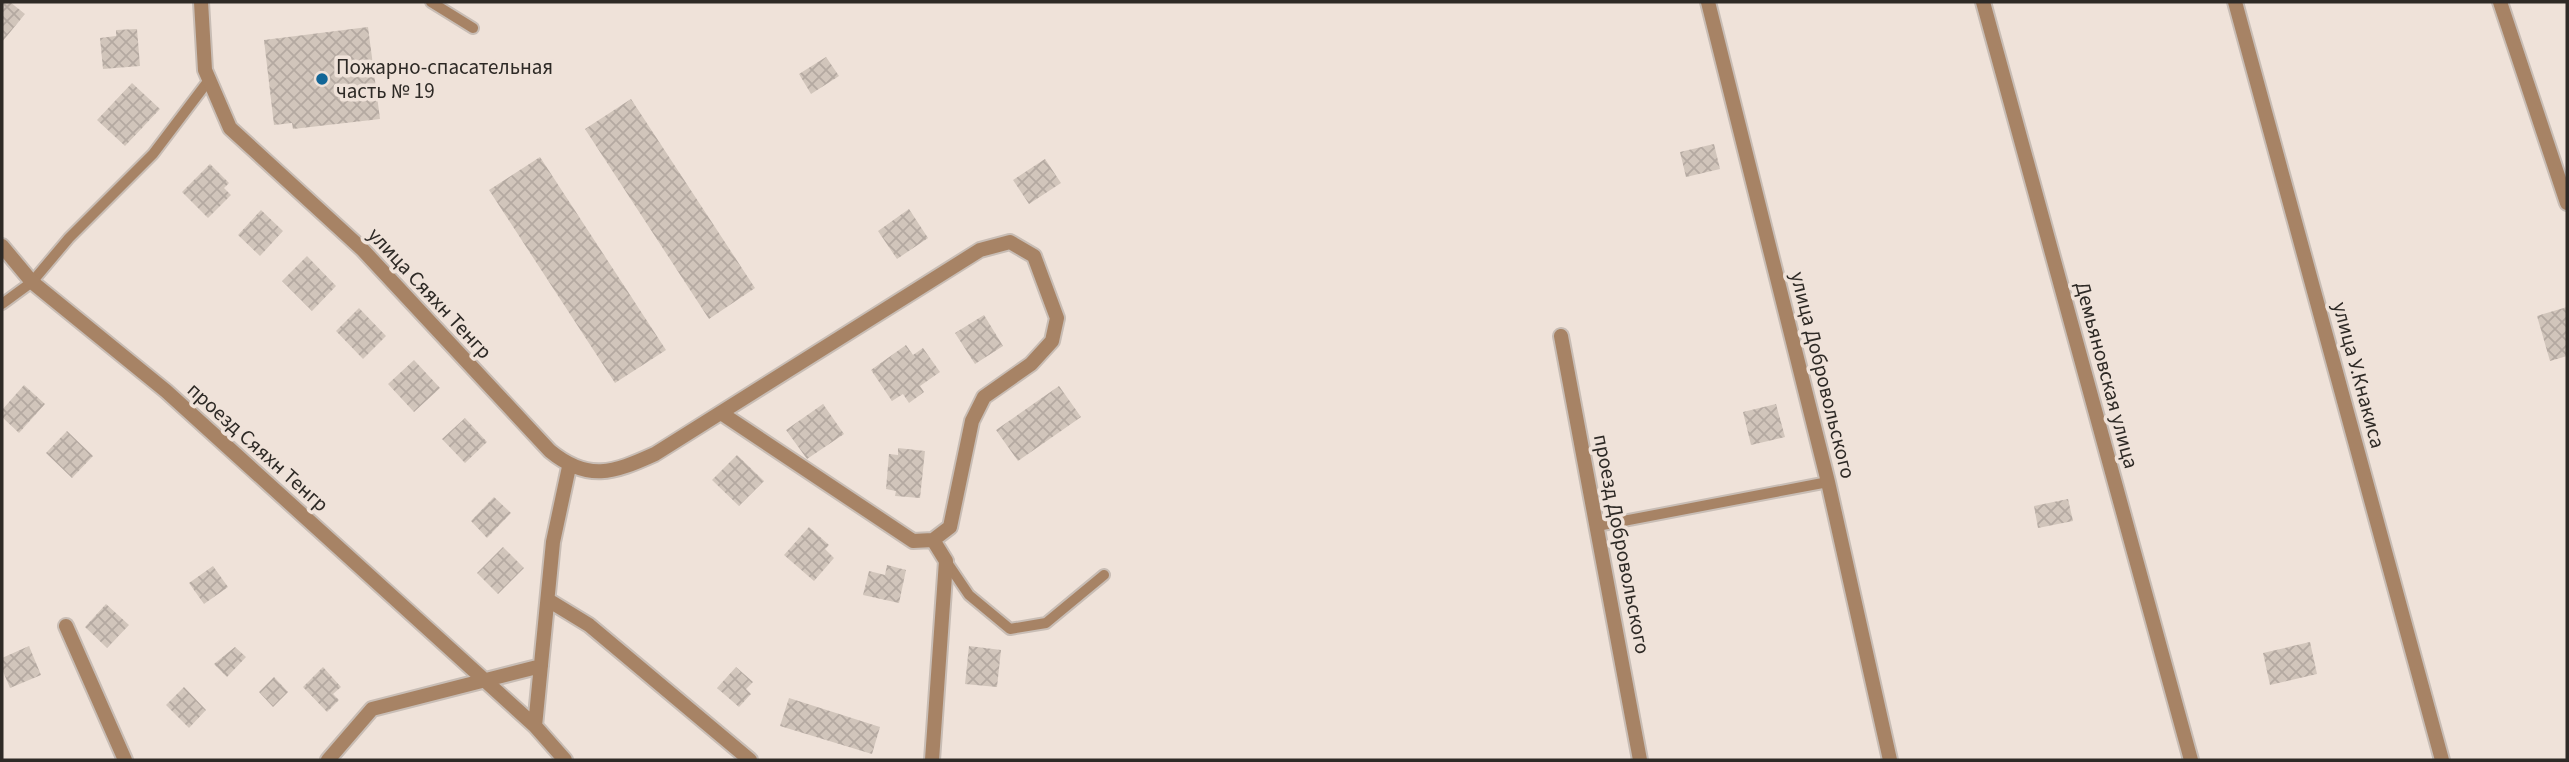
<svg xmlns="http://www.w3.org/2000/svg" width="2569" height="762" font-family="'Source Sans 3',sans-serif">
<defs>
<pattern id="building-cross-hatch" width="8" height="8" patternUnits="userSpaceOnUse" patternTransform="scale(1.75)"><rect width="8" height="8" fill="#d1c5bb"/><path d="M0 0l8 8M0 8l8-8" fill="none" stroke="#b4a9a1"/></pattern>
</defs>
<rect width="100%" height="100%" fill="#efe2d9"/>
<path fill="url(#building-cross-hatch)" d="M2,2H10L25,14L2,42Z
M368,27L380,119L293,129L292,123L274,125L264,40Z
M137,29L140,66L103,69L100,38L116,36V30Z
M826,57L839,76L811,94L799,74Z
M132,83L160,109L125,146L97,120Z
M631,99L755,288L709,319L585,129Z
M1714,144L1720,169L1686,177L1680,152Z
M540,157L666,350L615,383L489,190Z
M1045,159L1061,183L1029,204L1013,180Z
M210,164L229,183L224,188L231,195L208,218L182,192Z
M909,209L928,238L897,259L878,231Z
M261,210L283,231L260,256L238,235Z
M307,256L336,286L312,311L282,281Z
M2567,307V356L2550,361L2537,316Z
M359,308L386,336L363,359L336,331Z
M984,315L1003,346L975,364L955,333Z
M906,345L913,355L923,348L940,372L920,386L924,392L909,403L903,394L892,401L871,370Z
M414,360L440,388L414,412L388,384Z
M24,385L45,404L19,433L2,417V410Z
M1059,386L1081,417L1018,461L996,430Z
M823,404L844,434L807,459L786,430Z
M1776,404L1785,437L1751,445L1743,412Z
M465,418L487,442L465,463L442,439Z
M67,431L93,456L72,478L46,453Z
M898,448L925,451L920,498L895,496L896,491L886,489L889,454L898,455Z
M737,455L764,481L739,506L712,480Z
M494,497L511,513L487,538L471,521Z
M2068,499L2073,521L2038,528L2034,506Z
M809,527L829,545L825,549L834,558L814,581L784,555Z
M503,547L524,568L498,594L477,573Z
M887,565L906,570L899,603L863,595L869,571L885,575Z
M213,566L228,587L204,604L189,583Z
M106,604L129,625L107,648L85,627Z
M2310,642L2317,674L2270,685L2263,653Z
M29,646L41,675L10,688L2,669V658Z
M969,646L1001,650L997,687L965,684Z
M235,647L246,657L227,677L214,664Z
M323,667L341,687L333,694L339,700L327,712L303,687Z
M736,667L753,682L746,689L751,694L739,707L717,688Z
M274,677L288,692L273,707L259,692Z
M184,687L206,710L189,728L166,705Z
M789,698L880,727L872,754L780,726Z"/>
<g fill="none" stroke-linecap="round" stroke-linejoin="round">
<defs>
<path id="service" d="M431,2L473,28
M2,304L32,282L69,238L153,154L209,80
M1597,526L1828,482
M946,561L969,595L1010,629L1046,623L1104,575"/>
<path id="minor" d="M201,2L205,70L230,128L362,249L550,451C588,482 613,473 655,454L980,250L1010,242L1034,256L1057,318L1052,341L1031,364L984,397L972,421L950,527L933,540
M1708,2L1828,482L1890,760
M2235,2L2442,760
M2500,2L2567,203
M2,246L32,282L166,391L535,726L565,760
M1561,336L1640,760
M721,413L913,541L933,540L946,561L932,760
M548,600L589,625L750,760
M66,626L125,760
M535,726L553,542L569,467
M328,760L372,709L541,666"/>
<path id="tertiary" d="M1983,2L2191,760"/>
</defs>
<use href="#service" stroke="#c8bdb5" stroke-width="14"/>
<use href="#minor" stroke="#c8bdb5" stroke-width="18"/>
<use href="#tertiary" stroke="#c8bdb5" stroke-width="18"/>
<use href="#service" stroke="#a78365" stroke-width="10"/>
<use href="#minor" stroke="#a78365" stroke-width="14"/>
<use href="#tertiary" stroke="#a78365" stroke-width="14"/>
</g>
<circle fill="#126697" stroke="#efe2d9" stroke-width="2.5" cx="322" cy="79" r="7"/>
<g text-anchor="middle" stroke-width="7" stroke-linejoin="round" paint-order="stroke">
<g font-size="21" fill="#2e2a26" stroke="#efe2d9" text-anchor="start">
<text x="336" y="74">Пожарно-спасательная<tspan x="336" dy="24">часть № 19</tspan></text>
</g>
<g font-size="21" fill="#2e2a26" stroke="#efe2d9">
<text transform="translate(430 293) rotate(47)" y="7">улица Сяяхн Тенгр</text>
<text transform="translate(1823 375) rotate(76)" y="7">улица Добровольского</text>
<text transform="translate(2107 375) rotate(75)" y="7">Демьяновская улица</text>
<text transform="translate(2359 375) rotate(75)" y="7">улица У.Кнакиса</text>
<text transform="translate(258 447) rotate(42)" y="7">проезд Сяяхн Тенгр</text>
<text transform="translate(1622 544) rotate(79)" y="7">проезд Добровольского</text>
</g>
</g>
<rect width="2569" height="762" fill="none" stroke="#2e2a26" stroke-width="7"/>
</svg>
